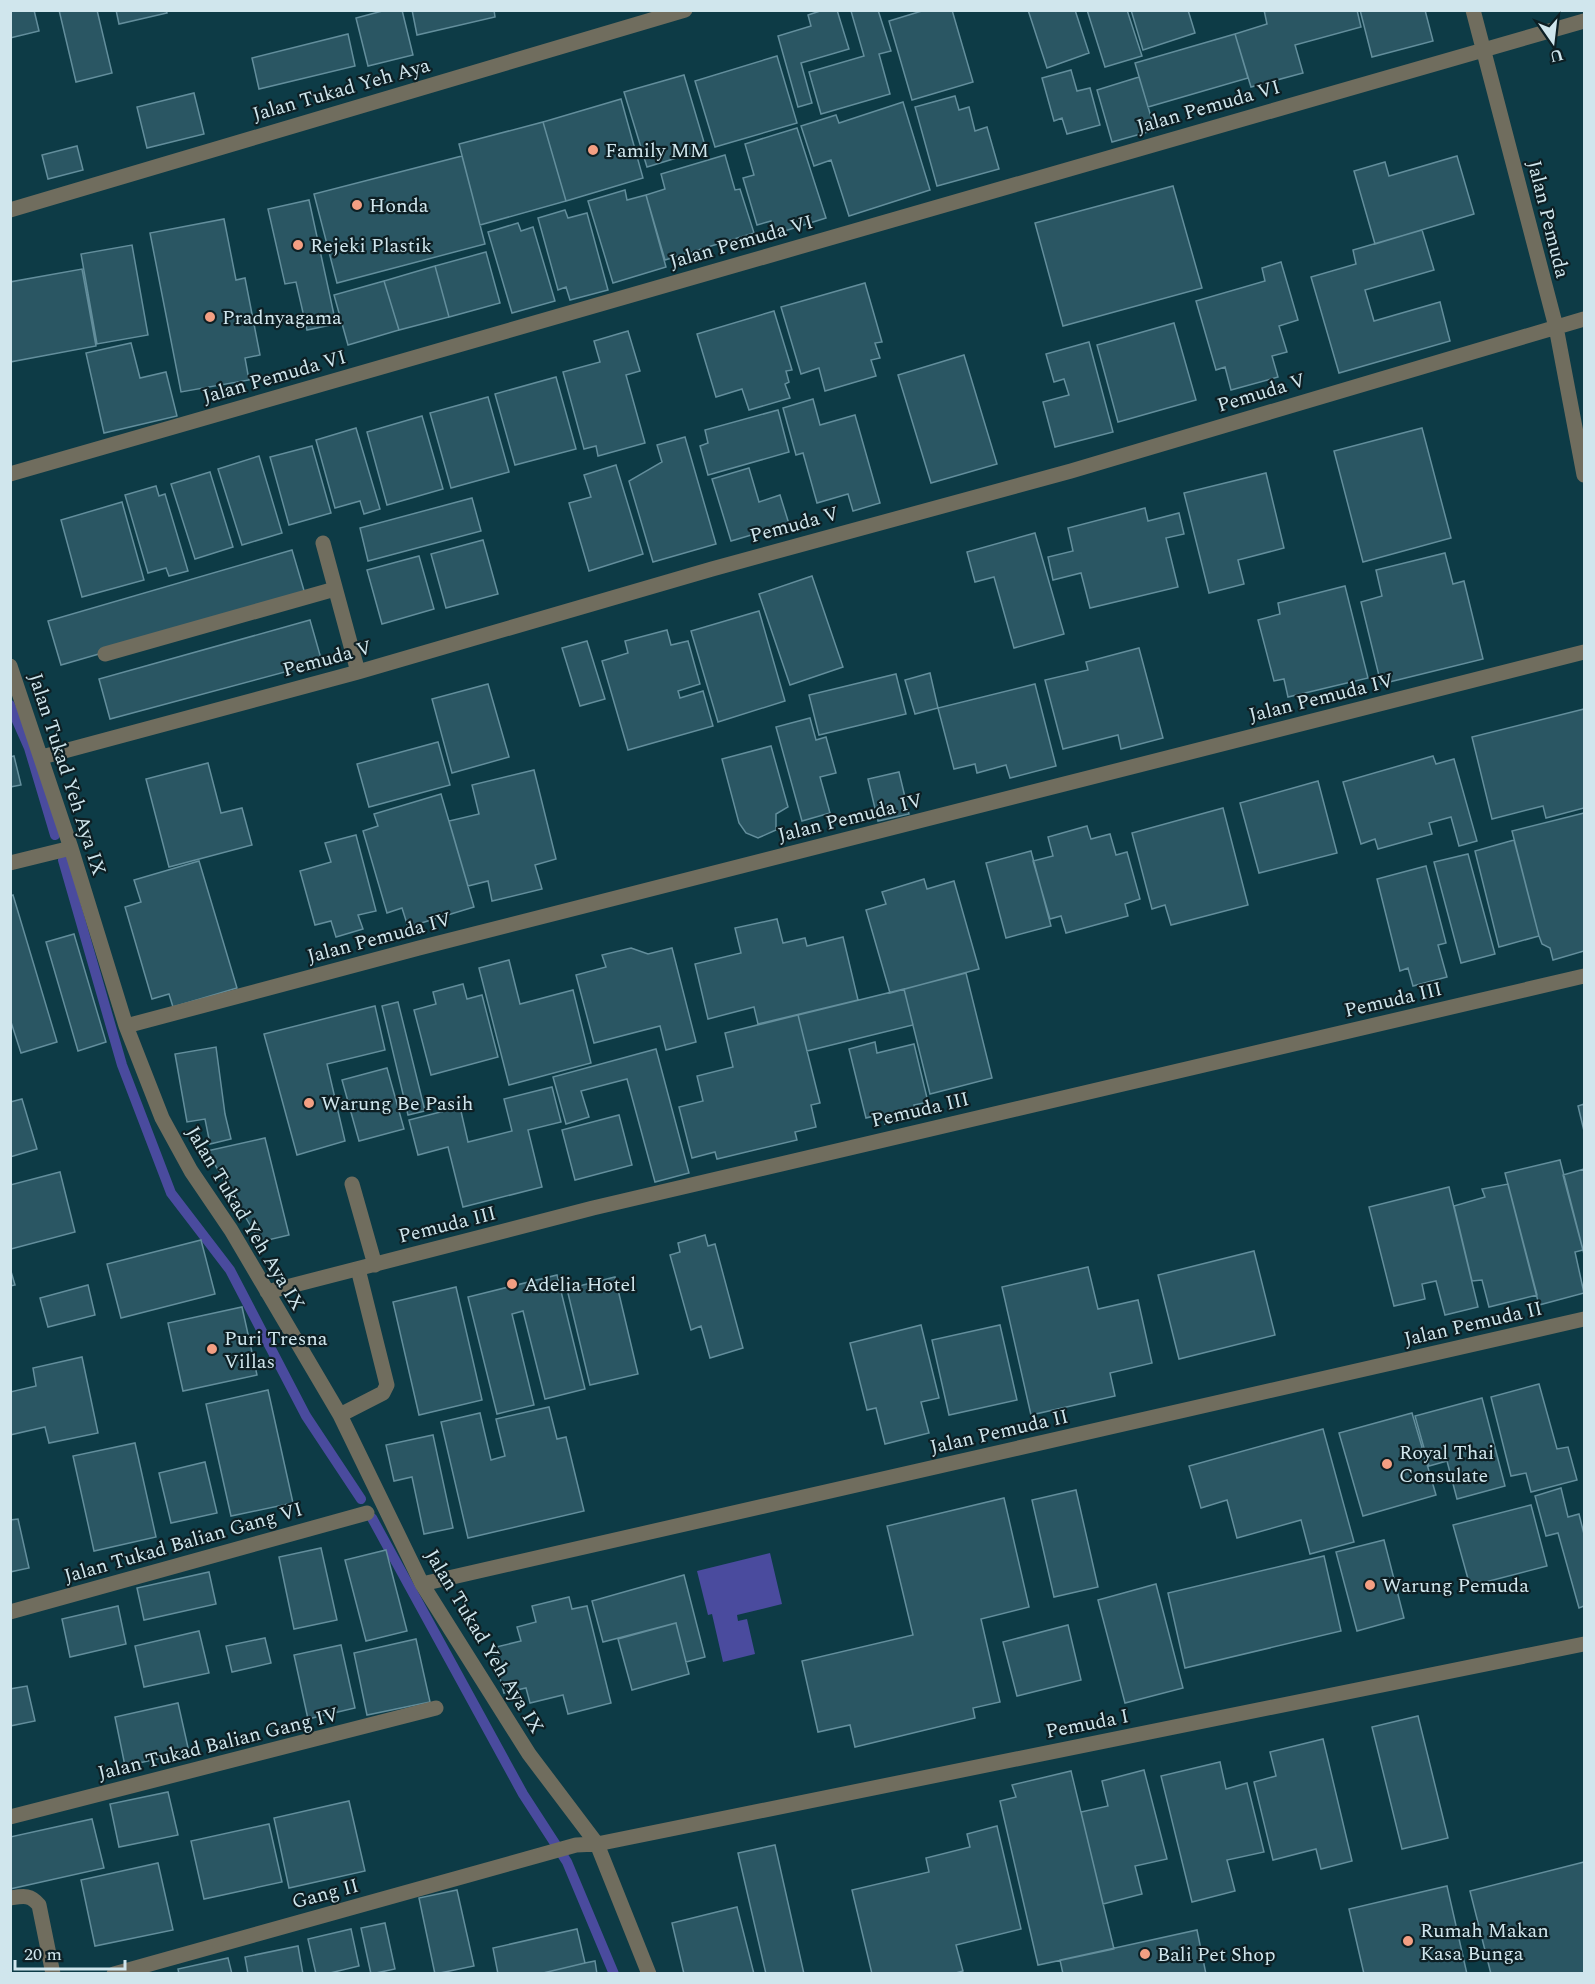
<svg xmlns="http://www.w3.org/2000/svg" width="1595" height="1984" font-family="Spectral,serif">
<rect width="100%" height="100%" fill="#0d3b46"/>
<path fill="#4a4b9e" d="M770,1553L782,1604L737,1615L738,1621L747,1619L755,1654L723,1662L712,1614L708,1615L697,1571Z"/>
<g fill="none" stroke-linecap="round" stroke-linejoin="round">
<path stroke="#4a4b9e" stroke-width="10" d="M10,705L29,748L55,835
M63,860L122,1065L171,1193L230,1270L306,1416L361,1499
M372,1518L523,1794L567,1862L614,1974"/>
</g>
<path fill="#2a5663" stroke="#638e9c" stroke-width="1.5" d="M10,10H34L39,31L10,38Z
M59,10H97L112,73L76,82Z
M116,10H166L167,13L119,24Z
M386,10H402L413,55L368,66L356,18Z
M412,10H494L495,17L417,35Z
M823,10H837L849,49L801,63L812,103L798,107L778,36L811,26L808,15Z
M878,10L891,51L879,54L890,94L821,114L809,72L864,56L851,11Z
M925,10H952L973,82L912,100L889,21Z
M1028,10H1075L1089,53L1047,68Z
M1087,10H1127L1142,56L1105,67Z
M1131,10H1188L1195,33L1143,50Z
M1264,10H1357L1361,27L1295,45L1303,73L1251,87L1235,34L1267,24Z
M1360,10H1425L1433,41L1372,57Z
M348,34L355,66L259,89L252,58Z
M1235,34L1248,78L1148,107L1135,63Z
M777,56L797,123L715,147L695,81Z
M1071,70L1077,91L1090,88L1100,125L1067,134L1062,118L1054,121L1042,78Z
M684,75L706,149L647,167L624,92Z
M1139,77L1155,130L1112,142L1097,90Z
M194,93L204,134L147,148L137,107Z
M955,96L959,110L969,107L975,131L987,127L999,169L937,186L915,107Z
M621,99L643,178L566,201L543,122Z
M903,102L930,190L849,216L831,160L814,166L801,126L836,115L839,123Z
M543,122L566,201L480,225L459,144Z
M797,128L826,218L775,234L771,221L757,225L743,178L754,175L745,144Z
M77,146L83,170L48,179L42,155Z
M725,155L735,190L740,189L754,233L665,260L646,195L665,189L661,174Z
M462,156L485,244L337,283L314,194Z
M1457,156L1474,214L1375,244L1354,171L1385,162L1389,176Z
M1173,186L1202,288L1063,326L1035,223Z
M625,190L627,200L646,195L666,267L613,283L588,201Z
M309,200L336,324L307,330L296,282L285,284L268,209Z
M565,210L568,218L587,213L608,290L570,300L566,287L558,290L538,218Z
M224,219L236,280L245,278L260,355L245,358L249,380L181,392L150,233Z
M518,223L521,231L533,227L555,301L512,313L488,232Z
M1422,230L1434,270L1365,290L1374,321L1440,302L1450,341L1339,373L1311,277L1356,264L1353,250Z
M132,245L148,335L97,344L81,254Z
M486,252L500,303L449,317L435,266Z
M1281,262L1298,320L1279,326L1287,352L1272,356L1278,377L1231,390L1225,367L1216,370L1196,301L1265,281L1262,268Z
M435,266L449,317L399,330L384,281Z
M82,269L96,346L10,362V282Z
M384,281L399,330L348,345L334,295Z
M865,283L882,342L875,343L880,358L871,360L876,376L825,391L819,368L801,374L781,307Z
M774,311L792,370L786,371L789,382L785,384L790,398L749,410L742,389L716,397L697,334Z
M1174,323L1196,400L1118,422L1097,345Z
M628,331L640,371L626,375L645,443L598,456L596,446L584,449L563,372L600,362L594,341Z
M1089,342L1113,432L1055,447L1043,402L1069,395L1064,379L1054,382L1046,354Z
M131,343L140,378L166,372L177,416L104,433L86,353Z
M964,355L997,464L931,483L898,375Z
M556,377L576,449L515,465L495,394Z
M488,397L509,472L451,488L430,413Z
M813,399L820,425L855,415L880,503L853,511L848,494L817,503L803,453L796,455L783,408Z
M778,410L789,452L708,475L700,446L708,443L705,430Z
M422,416L443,489L387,505L367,432Z
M356,428L380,509L364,514L360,501L335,508L316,440Z
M1422,428L1451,538L1363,562L1334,451Z
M685,437L716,544L653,562L629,481L662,462L657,445Z
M312,446L331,513L289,525L270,457Z
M259,456L282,533L242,545L218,469Z
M616,465L643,554L589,571L569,503L591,497L584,475Z
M749,468L759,502L780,495L789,524L731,541L712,479Z
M210,472L233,547L195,559L171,484Z
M1266,473L1284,548L1238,560L1244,584L1209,593L1184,493Z
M156,486L159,496L165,494L188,571L169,576L166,568L148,573L125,495Z
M472,498L481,531L368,561L360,528Z
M122,502L144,580L82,597L61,520Z
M1145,508L1148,521L1179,513L1184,534L1166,538L1178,587L1090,608L1081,573L1053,580L1048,557L1073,551L1068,528Z
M1035,533L1064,634L1014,648L994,577L975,582L967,552Z
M483,540L498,594L446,608L431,554Z
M292,550L305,594L61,665L48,621Z
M1445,553L1453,584L1464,581L1483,659L1381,684L1361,602L1382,596L1376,570Z
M419,556L434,609L382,624L367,570Z
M812,576L843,667L790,685L759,594Z
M1345,586L1368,678L1288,697L1284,679L1274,681L1258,620L1280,614L1278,603Z
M759,611L785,701L718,722L691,631Z
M310,620L322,662L110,719L99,679Z
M667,630L671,645L688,641L700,684L678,691L680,698L703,691L713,726L628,750L602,661L628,653L625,641Z
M587,641L605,699L580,706L562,648Z
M1139,648L1163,738L1121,749L1118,735L1063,749L1045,680L1088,670L1086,662Z
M930,673L938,708L915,714L905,680Z
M896,674L906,714L819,735L809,695Z
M488,684L509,757L452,773L432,699Z
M1035,684L1056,766L1010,778L1006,765L977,773L975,764L954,769L938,708Z
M1584,709V808L1546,818L1543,806L1492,819L1472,737Z
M810,718L816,740L826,737L836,773L820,777L830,813L802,821L776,727Z
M438,742L450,785L369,807L357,764Z
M771,746L788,807L776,814V830L758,838L746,833L739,823L722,759Z
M14,756L21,785L10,787V757Z
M1433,756L1436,764L1454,759L1477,841L1459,846L1451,817L1429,823L1432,834L1378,849L1375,839L1361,844L1343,782Z
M208,763L221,813L242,808L252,845L169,867L146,779Z
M534,770L556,859L535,865L542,889L492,901L488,881L468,886L449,821L479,814L472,785Z
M899,772L909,814L878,821L868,779Z
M1318,781L1337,853L1259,873L1240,803Z
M441,794L474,907L408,927L402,908L387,913L363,831L378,826L374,814Z
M1223,808L1248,905L1171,925L1165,905L1152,909L1132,833Z
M1584,813V951L1553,960L1550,948L1542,944L1539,936L1512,831Z
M1087,826L1091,839L1110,834L1116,855L1127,852L1140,899L1125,904L1128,916L1066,933L1061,916L1050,919L1033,861L1053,856L1048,837Z
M356,835L376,911L358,915L363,929L336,937L331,921L315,925L300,871L331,862L325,843Z
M1514,840L1539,936L1499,947L1475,851Z
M1031,851L1051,926L1006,938L986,863Z
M1468,854L1495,954L1461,963L1434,862Z
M199,861L237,988L173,1007L169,994L152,999L125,907L141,902L134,880Z
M1426,866L1446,943L1438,945L1447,977L1413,986L1408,968L1400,971L1377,879Z
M924,879L927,889L954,881L979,969L890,993L866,910L886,904L882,892Z
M13,895L57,1042L21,1053L10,1019V896Z
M777,919L783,943L805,938L807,946L843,937L858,1000L758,1024L754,1007L708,1019L695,964L741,953L735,928Z
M74,934L106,1042L78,1051L46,942Z
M631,948L648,954L672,948L696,1042L666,1050L660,1026L594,1043L576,975L606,967L602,955Z
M509,960L520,1004L573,990L591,1063L509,1085L479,968Z
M966,973L992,1078L930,1094L904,989Z
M463,984L467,999L482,995L498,1057L431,1075L414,1010L436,1004L433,992Z
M904,989L913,1025L807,1051L798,1015Z
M398,1002L425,1111L408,1115L382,1006Z
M375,1006L385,1050L327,1064L345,1141L297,1155L264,1034Z
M798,1015L820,1103L811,1105L816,1127L795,1132L797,1140L717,1159L715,1152L692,1158L679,1107L703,1101L697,1076L733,1067L725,1033Z
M875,1042L877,1053L914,1044L928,1102L914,1105L917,1116L885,1124L882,1114L866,1118L849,1049Z
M216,1047L225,1114L231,1139L210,1144L205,1119L187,1122L175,1054Z
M656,1049L689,1173L655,1182L627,1079L581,1091L589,1117L566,1124L553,1077Z
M387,1068L404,1129L359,1141L342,1080Z
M552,1087L561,1122L528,1130L542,1187L463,1207L448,1147L418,1155L409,1120L460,1107L468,1142L512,1131L504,1099Z
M22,1099L37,1149L10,1157V1102Z
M1584,1104V1131L1578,1106Z
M619,1115L632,1165L575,1180L562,1130Z
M265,1138L289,1235L260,1242L207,1151Z
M1560,1160L1583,1250L1575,1252L1584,1293L1539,1305L1505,1173Z
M1584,1169V1254L1563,1175Z
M60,1172L75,1232L11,1249L10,1185Z
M1508,1184L1537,1295L1489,1307L1482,1280L1472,1281L1454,1206L1485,1197L1482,1189Z
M1449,1187L1478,1307L1445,1315L1436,1281L1422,1284L1425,1299L1394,1306L1369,1207Z
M705,1235L708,1246L715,1244L743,1348L710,1358L701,1326L691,1330L670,1255L680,1252L678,1243Z
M201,1240L215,1294L121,1318L107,1264Z
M1254,1251L1275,1335L1179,1359L1158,1275Z
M1088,1267L1098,1309L1138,1300L1152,1363L1110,1373L1115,1396L1031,1415L1002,1287Z
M10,1268L15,1285L10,1286Z
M557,1275L585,1389L545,1399L523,1311L512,1314L534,1405L497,1414L468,1297Z
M615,1277L638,1374L590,1385L567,1289Z
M88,1285L95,1315L48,1327L40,1298Z
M456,1287L482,1400L419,1415L393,1302Z
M242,1307L257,1375L183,1391L168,1323Z
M921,1325L939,1398L921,1402L929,1433L885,1444L876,1408L867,1410L850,1343Z
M1000,1325L1017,1400L949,1415L932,1340Z
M82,1357L98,1433L49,1443L45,1427L10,1435V1392L36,1386L33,1368Z
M1539,1384L1557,1449L1568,1447L1577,1480L1531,1492L1526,1473L1511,1476L1491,1397Z
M268,1390L293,1503L231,1516L206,1404Z
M1482,1398L1505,1486L1457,1499L1447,1461L1429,1466L1415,1416Z
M549,1407L557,1439L566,1437L584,1511L468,1538L441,1422L480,1413L491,1460L505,1456L496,1419Z
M1412,1413L1436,1495L1363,1516L1339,1433Z
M1323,1429L1354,1542L1310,1554L1301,1520L1237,1538L1227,1500L1201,1508L1189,1466Z
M433,1435L453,1528L424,1534L412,1477L394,1481L386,1445Z
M135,1443L156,1537L94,1551L73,1456Z
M205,1462L217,1513L171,1523L159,1473Z
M1561,1488L1568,1517L1579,1514L1584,1534V1606L1579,1608L1558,1533L1546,1536L1535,1496Z
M1076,1490L1098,1587L1054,1597L1032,1500Z
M1004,1498L1029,1607L981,1619L1000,1702L973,1708L975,1718L855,1747L850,1725L818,1732L802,1661L913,1635L887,1526Z
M1531,1505L1547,1566L1470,1586L1453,1525Z
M18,1519L29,1568L10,1572V1520Z
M1384,1540L1404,1618L1357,1631L1336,1552Z
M321,1548L337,1620L294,1629L279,1557Z
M386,1550L407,1631L366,1641L345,1560Z
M1324,1556L1341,1631L1185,1668L1168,1593Z
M209,1572L216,1604L144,1620L137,1588Z
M684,1575L705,1657L686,1662L676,1623L603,1642L592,1601Z
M1156,1584L1183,1688L1125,1703L1098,1600Z
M569,1597L572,1609L587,1606L611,1703L568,1714L563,1695L530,1703L526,1688L504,1693L492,1648L521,1641L517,1627L536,1622L532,1606Z
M118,1606L126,1644L70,1657L62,1619Z
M676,1623L689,1674L632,1690L618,1639Z
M1068,1625L1081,1680L1017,1696L1003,1642Z
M199,1631L209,1673L144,1687L135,1646Z
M265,1638L271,1663L232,1672L226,1646Z
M416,1639L430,1702L367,1715L354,1653Z
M341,1645L355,1708L308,1719L294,1655Z
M27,1686L35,1721L10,1726V1689Z
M178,1703L189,1752L125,1766L115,1717Z
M1418,1716L1448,1838L1402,1849L1372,1727Z
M1323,1739L1352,1861L1321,1869L1316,1849L1273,1860L1254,1782L1276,1776L1270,1752Z
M1220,1762L1226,1789L1247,1783L1264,1852L1227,1860L1235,1891L1192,1902L1161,1776Z
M1144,1770L1167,1859L1135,1866L1142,1894L1103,1904L1081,1812L1108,1806L1102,1781Z
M1071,1771L1114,1949L1038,1965L1000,1801L1016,1797L1012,1785Z
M168,1792L178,1835L119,1847L110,1804Z
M349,1801L365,1871L289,1888L274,1818Z
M92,1819L104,1868L10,1889V1837Z
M269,1824L282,1882L204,1899L191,1841Z
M997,1826L1021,1929L956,1945L963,1971L952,1974H872L852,1890L929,1872L926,1858L970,1847L967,1834Z
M775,1845L804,1974H766L738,1853Z
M1584,1862V1974H1491L1470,1891Z
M158,1863L173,1930L95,1946L81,1880Z
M1447,1886L1467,1974H1364L1349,1909Z
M457,1890L474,1966L435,1974L419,1898Z
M737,1907L754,1974H684L672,1923Z
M385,1923L395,1969L371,1974L361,1928Z
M351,1929L359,1966L326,1974H316L308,1939Z
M577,1929L585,1963L539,1974H498L493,1948Z
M1197,1930L1206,1974H1063L1060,1960Z
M298,1946L303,1974H248L245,1957Z
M228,1958L232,1974H179L178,1969Z
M595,1961L597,1974H539L585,1963Z"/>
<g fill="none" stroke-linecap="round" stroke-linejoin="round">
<path stroke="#706d5e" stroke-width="15" d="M1473,10L1556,327L1584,475
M10,210L685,10
M10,474L1584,21
M323,543L358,672
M105,654L335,589
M10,666L71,848L126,1026L162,1118L191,1171L231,1230L340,1415L422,1584L529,1754L597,1844L649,1974
M42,757L358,672L712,569L1071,471L1584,319
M10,863L71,848
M126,1026L419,948L1584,652
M352,1184L375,1265
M267,1292L593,1208L1584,976
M340,1415L383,1393L387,1385L358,1269
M422,1584L1584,1319
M10,1612L367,1513
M10,1817L436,1708
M10,1898C23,1896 30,1894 39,1905L53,1974
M114,1974L576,1845L597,1844L1584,1644"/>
</g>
<g fill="#f39f83" stroke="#0d1f24" stroke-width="2">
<circle cx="593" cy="150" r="6"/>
<circle cx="357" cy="205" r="6"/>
<circle cx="298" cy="245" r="6"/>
<circle cx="210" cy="317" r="6"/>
<circle cx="309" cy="1103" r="6"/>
<circle cx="512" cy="1284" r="6"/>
<circle cx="212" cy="1349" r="6"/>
<circle cx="1387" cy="1464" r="6"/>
<circle cx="1370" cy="1585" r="6"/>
<circle cx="1408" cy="1941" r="6"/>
<circle cx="1145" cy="1954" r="6"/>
</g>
<g text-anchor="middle" stroke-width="4.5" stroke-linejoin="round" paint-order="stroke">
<g font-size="20" fill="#d0e6ed" stroke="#0d1f24">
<text transform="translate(341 89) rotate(-16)" y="7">Jalan Tukad Yeh Aya</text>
<text transform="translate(1208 106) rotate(-16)" y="7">Jalan Pemuda VI</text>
<text transform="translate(1549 219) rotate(76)" y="7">Jalan Pemuda</text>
<text transform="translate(741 241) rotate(-16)" y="7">Jalan Pemuda VI</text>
<text transform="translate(274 376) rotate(-16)" y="7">Jalan Pemuda VI</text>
<text transform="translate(1261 392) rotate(-17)" y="7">Pemuda V</text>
<text transform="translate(794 524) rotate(-15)" y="7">Pemuda V</text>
<text transform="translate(327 658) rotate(-15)" y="7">Pemuda V</text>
<text transform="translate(1321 697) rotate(-14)" y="7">Jalan Pemuda IV</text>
<text transform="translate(68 774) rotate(72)" y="7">Jalan Tukad Yeh Aya IX</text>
<text transform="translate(850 817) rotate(-14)" y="7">Jalan Pemuda IV</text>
<text transform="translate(379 937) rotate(-15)" y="7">Jalan Pemuda IV</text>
<text transform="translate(1393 999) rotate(-13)" y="7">Pemuda III</text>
<text transform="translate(920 1109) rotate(-13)" y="7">Pemuda III</text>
<text transform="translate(246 1218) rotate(59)" y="7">Jalan Tukad Yeh Aya IX</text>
<text transform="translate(447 1224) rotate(-14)" y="7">Pemuda III</text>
<text transform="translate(1473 1323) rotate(-13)" y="7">Jalan Pemuda II</text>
<text transform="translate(999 1431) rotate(-13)" y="7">Jalan Pemuda II</text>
<text transform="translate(183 1542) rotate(-16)" y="7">Jalan Tukad Balian Gang VI</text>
<text transform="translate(485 1641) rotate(59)" y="7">Jalan Tukad Yeh Aya IX</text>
<text transform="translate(1087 1723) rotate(-11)" y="7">Pemuda I</text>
<text transform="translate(218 1743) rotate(-14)" y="7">Jalan Tukad Balian Gang IV</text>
<text transform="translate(325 1893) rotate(-15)" y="7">Gang II</text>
</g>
<g font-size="20" fill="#d0e6ed" stroke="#0d1f24" text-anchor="start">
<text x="605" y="157">Family MM</text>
<text x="369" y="212">Honda</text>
<text x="310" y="252">Rejeki Plastik</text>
<text x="222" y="324">Pradnyagama</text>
<text x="321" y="1110">Warung Be Pasih</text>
<text x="524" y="1291">Adelia Hotel</text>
<text x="224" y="1345">Puri Tresna<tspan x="224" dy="23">Villas</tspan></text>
<text x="1399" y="1459">Royal Thai<tspan x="1399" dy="23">Consulate</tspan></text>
<text x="1382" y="1592">Warung Pemuda</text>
<text x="1420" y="1937">Rumah Makan<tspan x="1420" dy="23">Kasa Bunga</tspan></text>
<text x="1157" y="1961">Bali Pet Shop</text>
</g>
</g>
<rect width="1595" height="1984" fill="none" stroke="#d0e6ed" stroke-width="24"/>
<g transform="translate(1553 42) rotate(166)" stroke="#0d1f24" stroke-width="4.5" paint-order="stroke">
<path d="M0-4.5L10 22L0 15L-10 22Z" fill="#d0e6ed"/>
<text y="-9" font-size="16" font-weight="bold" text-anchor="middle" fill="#d0e6ed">U</text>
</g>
<path d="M15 1960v9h110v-9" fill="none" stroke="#d0e6ed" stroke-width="3"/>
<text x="24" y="1960" font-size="18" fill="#d0e6ed" stroke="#0d1f24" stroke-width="4.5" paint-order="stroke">20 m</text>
</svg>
